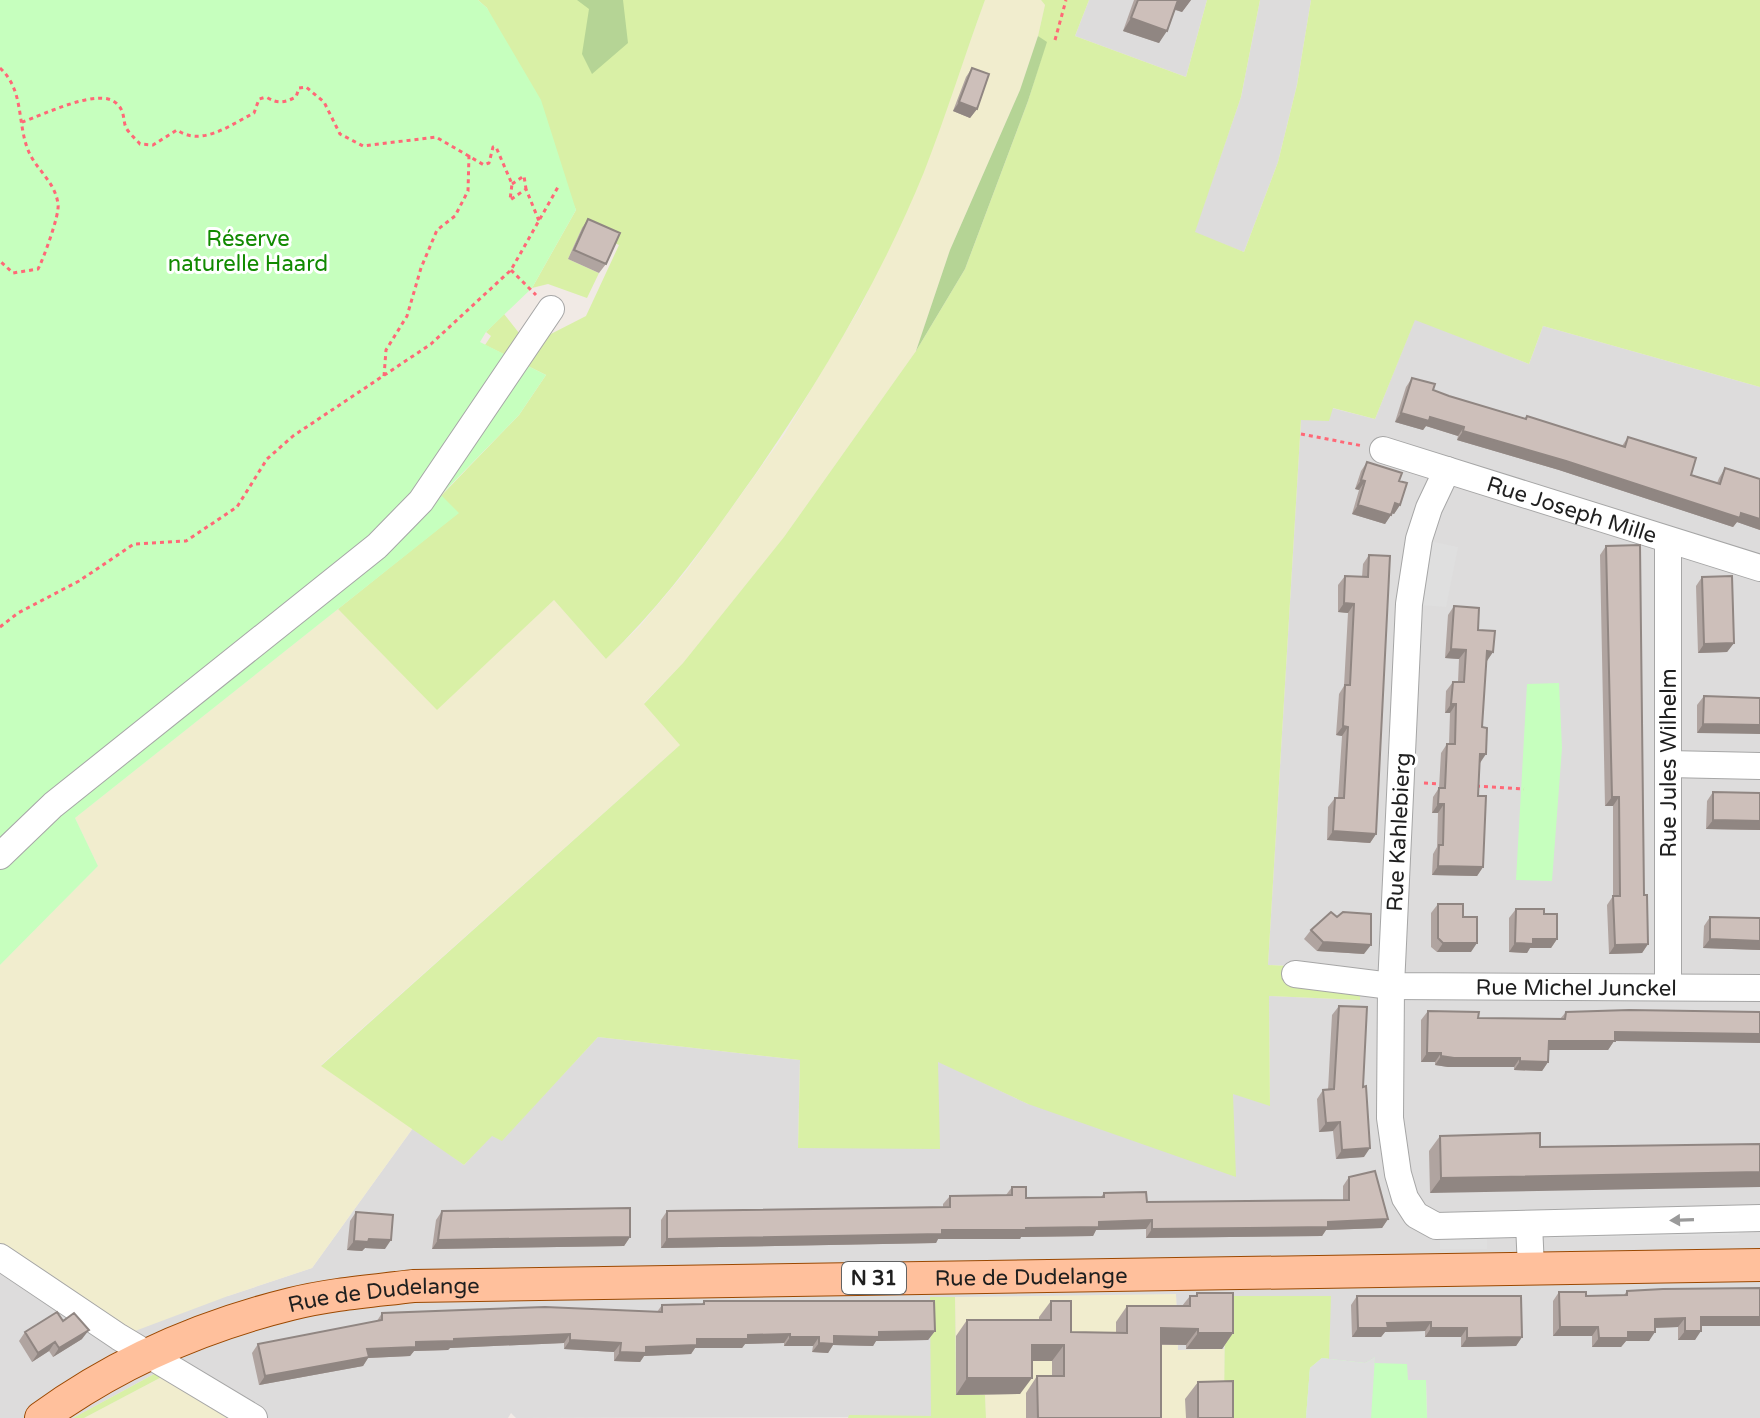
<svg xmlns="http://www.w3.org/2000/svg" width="1760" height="1418" font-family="'Varela Round',sans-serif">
<rect width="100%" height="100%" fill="#f1eae5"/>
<path fill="#dddcdc" d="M1089,0H1207L1186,77L1075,36Z
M1260,0H1311L1297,85L1278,162L1244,252L1194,233L1241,97Z
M1415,319L1529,364L1543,326L1760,387V1418H1427L1426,1381L1408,1380L1375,1363V1358L1365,1363L1329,1359L1330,1296H1226L1224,1349L1178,1350L1176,1295L931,1417L516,1418L511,1413L508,1418H254L167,1367L73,1418H0V1257L228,1296L312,1268L413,1128L464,1165L492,1135L502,1140L598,1037L800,1060L798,1148L938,1061L1028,1104L1233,1093L1270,1105L1269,996L1360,1000L1361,970L1268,965L1301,420L1332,408L1375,419Z"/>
<path fill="#f1edce" d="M985,0H1041L1045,5L1038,36L1020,90L950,250L916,351L784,537L683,663L644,703L681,744L321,1065L413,1128L312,1268L228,1296L119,1337L0,1257V965L98,866L75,818L338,609L437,709L554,600L606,659L639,627L687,570L784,435L861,306L923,173Z
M1176,1294L1178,1350L1224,1349V1409L1229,1418H986L985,1395H956L955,1297Z
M173,1371L254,1418H84Z"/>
<path fill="#d9f0a6" d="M478,0H985C964,57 946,116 924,172C879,283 813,393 744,490C702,550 659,608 606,659L554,600L437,710L338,609L458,513L441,496L519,415L546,375L485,345L491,336L486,332L504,314L519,333L543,338L586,316L619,245L582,228L568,259L599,273L587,298L548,284L532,288L576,210L487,8Z
M1041,0H1089L1075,36L1186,77L1207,0H1260L1241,97L1195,232L1244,252L1278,162L1297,85L1311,0H1760V387L1543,326L1529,364L1415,320L1375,419L1333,408L1329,421L1301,420L1268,965L1361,970L1360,1000L1269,996L1270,1106L1233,1094L1236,1177L1028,1104L938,1062L940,1149L798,1148L800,1060L598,1037L502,1141L492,1136L464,1165L321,1066L680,745L644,704L683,663L784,537L916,351L965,269L1028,101L1046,43L1038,36L1045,5Z
M1225,1296H1331L1329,1359L1322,1358L1310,1368L1306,1418H1229L1224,1409Z
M930,1297H955L956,1394L985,1395L986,1418H848L849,1415L931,1416Z
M167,1367L173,1371L84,1418H73Z"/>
<path fill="#b5d495" d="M577,0H623L628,43L592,74L582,54L589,9Z
M1038,36L1047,42L1028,101L965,269L916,351L950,250L1020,90Z"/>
<path fill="#c6ffbe" d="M0,0H478L487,8L541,100L576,210L532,288L486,332L480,342L546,375L519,415L441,495L459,513L75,818L98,866L0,965Z
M1559,683L1562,748L1552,881L1516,880L1527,684Z
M1375,1357V1363L1407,1364L1408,1380H1426L1427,1418H1306L1310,1368L1322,1358L1365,1363Z"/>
<path fill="#dfdfdf" d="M1419,539L1458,547L1446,607L1409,604Z
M1748,1221L1738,1235L1549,1238L1562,1223Z
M1440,1225H1487V1249H1440Z
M1375,1357L1371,1418H1306L1310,1368L1322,1358L1365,1363Z"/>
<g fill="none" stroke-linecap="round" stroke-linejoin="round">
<defs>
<g id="minor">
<path id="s1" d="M1383,450L1760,568"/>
<path d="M1447,470L1429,508L1419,539L1409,604L1391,986L1390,1118L1398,1174L1405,1198L1416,1215L1436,1226L1760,1218"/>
<path d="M1668,540V987"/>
<path d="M1668,764L1760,766"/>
<path d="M0,856L53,805L377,546L421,501L551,309"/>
<path id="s2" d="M1295,974L1391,986L1760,988"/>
<path d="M1529,1224L1531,1268"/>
<path d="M0,1257L119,1337L254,1418"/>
</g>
<g id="major">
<path id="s3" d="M41,1418C115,1364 202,1326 291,1304C331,1294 372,1291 413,1286L1760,1265"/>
</g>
</defs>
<use href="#minor" stroke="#a6a6a6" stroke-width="28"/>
<use href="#major" stroke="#9b4800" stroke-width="34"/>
<path stroke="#ff6877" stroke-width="3" stroke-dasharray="4 4" stroke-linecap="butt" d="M1055,40L1066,0
M0,68C24,90 17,122 28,150C36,170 55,181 58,204C60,214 43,260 38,269L13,273L0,261
M22,122C43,115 99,87 116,103C124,110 123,116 125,125C127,132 136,139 140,144L153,145L177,130C202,147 230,125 254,113L259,99L266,97C278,104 284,103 296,97L299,88L306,87L324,102L340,134L363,146L436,137L484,165L489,163L493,147H496L512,184L510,200L526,189L539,221
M512,184L524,176L526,189
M511,270L536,295
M384,376L386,350L407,316L421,268L437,230L455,216L468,191L469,155
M1301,434L1363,446
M0,627L18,613L79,581L134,544L186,541L237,507L267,459L293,436L431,344L511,270L558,187
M1424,783L1440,784
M1476,786L1524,789"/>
<use href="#minor" stroke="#fff" stroke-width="26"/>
<use href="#major" stroke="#ffc09c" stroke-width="32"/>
</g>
<path fill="#b0a4a0" d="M1134,0H1191L1182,12L1175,10L1159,43L1123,31Z
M972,68L977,109L970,118L953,111L966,77Z
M588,219L606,264L599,273L568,259L582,228Z
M1412,378L1433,390L1449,396L1525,419L1527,416L1622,446L1628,437L1691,475L1717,483L1719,478L1725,468L1760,479V530L1737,522L1733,527L1559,470L1457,440L1458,436L1426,426L1423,430L1395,422L1406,387Z
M1367,462L1399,481L1400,505L1394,514L1392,513L1385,524L1352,514L1359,490L1355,489L1361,471Z
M1606,546L1644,895L1648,944L1642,953L1609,954L1607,905L1613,896V806H1605L1600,555Z
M1369,555L1376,834L1370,843L1327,840L1328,807L1335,798H1338L1342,736L1336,735L1339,694L1344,686L1348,613L1338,612V585L1345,576L1362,577L1363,564Z
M1702,577L1734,643L1727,652L1698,653L1696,586Z
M1454,606L1478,630L1493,652L1486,661L1478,796L1483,867L1477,876L1432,875L1433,854L1437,847L1438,813H1432L1433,797L1439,788L1441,753L1447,744H1449L1450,713H1445L1446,691L1453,682H1458L1459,659L1445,658L1448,615Z
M1704,696L1760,698L1697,733V705Z
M1713,792L1760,793V830L1706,829L1707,801Z
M1438,904L1463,917L1471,952H1437L1431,947V913Z
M1516,909L1544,914L1557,939L1551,948H1530L1527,953L1509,952V918Z
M1710,917L1760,918V950L1703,948L1704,926Z
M1311,930L1364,954L1317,951L1304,939Z
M1339,1006L1363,1087L1364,1157L1336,1159L1333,1131L1319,1132L1317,1099L1323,1090H1328L1332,1015Z
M1428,1011L1478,1018L1560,1019L1566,1012L1614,1041L1608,1050H1548V1062L1542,1071L1514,1070V1067H1448L1435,1065V1062H1421V1020Z
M1540,1133L1430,1193L1429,1151L1440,1136Z
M1349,1177L1388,1219L1382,1228L1326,1230L1322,1236L1146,1238V1229L1096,1230L1093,1236L1021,1237L1020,1239H938L936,1243L661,1248V1220L667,1211L943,1207V1204L950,1196L1006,1195L1012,1187L1026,1198L1101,1197L1104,1193L1147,1202L1343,1200V1186Z
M442,1211L630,1237L624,1246L432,1249L436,1220Z
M356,1212L385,1249L365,1248L362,1251L347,1250L350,1221Z
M1627,1291L1760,1326H1701L1695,1340H1678V1327L1655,1328L1649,1341H1626L1621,1347H1592V1336H1553V1301L1559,1292L1586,1296L1624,1295Z
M1197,1293L1233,1333L1222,1349H1186V1345H1161V1418H1026V1393L1037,1376H1052V1361H1032L1020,1394L956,1395V1336L967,1320H1039V1317L1051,1301L1071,1332L1116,1333V1322L1127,1306H1182L1190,1296H1196Z
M1357,1296L1522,1337L1516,1346L1461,1347V1337H1425V1331L1385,1332L1381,1337H1352L1351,1305Z
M704,1301L935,1331L928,1340L876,1341L873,1346L833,1345L828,1353L812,1352L813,1346H784V1343L745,1344L742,1348H695L691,1354L644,1356L640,1362L614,1361V1352L564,1349V1343L450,1348L448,1350L414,1351L410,1356L368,1358L363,1366L259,1385L252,1353L258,1344L377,1321L382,1313L657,1312L662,1305L702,1304Z
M63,1321L82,1339L53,1357L49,1351L32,1362L19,1341L25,1332Z
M1198,1382L1233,1418H1186L1185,1399Z"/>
<path fill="#908682" d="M1177,0H1191L1182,12L1171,8Z
M1131,18L1167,31L1159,43L1123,31Z
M959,102L977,109L970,118L953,111Z
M1401,413L1430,417L1464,427L1458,436L1426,426L1423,430L1395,422Z
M1463,431L1741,513L1760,519V530L1737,522L1733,527L1559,470L1457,440Z
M1361,480L1365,481L1359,490L1355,489Z
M1395,503L1400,505L1394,514L1389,512Z
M1358,505L1391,515L1385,524L1352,514Z
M1344,603L1354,604L1348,613L1338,612Z
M1734,643L1727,652L1698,653L1704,644Z
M1451,649L1466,650L1459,659L1445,658Z
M1487,651L1493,652L1487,661L1480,660Z
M1451,704H1456L1450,713H1445Z
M1703,724L1760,725V734L1697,733Z
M1343,726L1348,727L1342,736L1336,735Z
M1480,754H1486L1480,763H1473Z
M1612,797H1619L1613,806H1605Z
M1438,804H1444L1438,813H1432Z
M1713,820L1760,821V830L1706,829Z
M1333,831L1376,834L1370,843L1327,840Z
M1438,866L1483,867L1477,876L1432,875Z
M1533,939H1557L1551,948H1530L1527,953L1509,952L1515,943Z
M1710,939L1760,941V950L1703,948Z
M1323,942L1371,945L1364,954L1317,951Z
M1443,943H1477L1471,952H1437Z
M1648,944L1642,953L1609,954L1615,945Z
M1615,1032L1760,1034V1043L1614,1041L1608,1050H1542L1549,1041Z
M1427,1053H1441L1435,1062H1421Z
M1441,1056L1520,1058L1514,1067H1448L1435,1065Z
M1520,1061L1548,1062L1542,1071L1514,1070Z
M1340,1122L1333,1131L1319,1132L1326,1123Z
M1370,1148L1364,1157L1336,1159L1342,1150Z
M1760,1172V1187L1430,1193L1441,1178Z
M1388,1219L1382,1228L1326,1230L1322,1236L1146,1238L1152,1229Z
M1152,1220L1146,1229L1096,1230L1093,1236L1021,1237L1020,1239H938L936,1243L661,1248L667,1239L1026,1228L1099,1222Z
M630,1237L624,1246L432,1249L438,1240Z
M369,1239L391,1240L385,1249L365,1248L362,1251L347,1250L354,1241Z
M1701,1317H1760V1326H1694Z
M1685,1318L1678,1327L1648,1328L1655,1319Z
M1431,1322L1425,1331L1385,1332L1381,1337H1352L1358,1328L1387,1323Z
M1560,1327H1598L1592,1336H1553Z
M1161,1328L1198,1329L1186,1345L1150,1344Z
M1431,1328H1467L1461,1337H1425Z
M89,1330L82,1339L53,1357L59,1348Z
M935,1331L928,1340L876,1341L873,1346L833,1345L828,1353L812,1352L819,1343L834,1336L879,1332Z
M1685,1331H1701L1695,1340H1678Z
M1628,1332H1655L1649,1341H1626L1621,1347H1592L1599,1338Z
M1198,1333H1233L1222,1349H1186Z
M570,1334L564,1343L450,1348L448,1350L414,1351L410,1356L368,1358L363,1366L259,1385L265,1376L367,1349L416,1342L454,1339Z
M790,1334L784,1343L745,1344L742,1348H695L691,1354L644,1356L640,1362L614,1361L620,1352L697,1339L748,1335Z
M790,1337H819L813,1346H784Z
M1522,1337L1516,1346L1461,1347L1467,1338Z
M570,1340L621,1343L614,1352L564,1349Z
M55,1342L49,1351L32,1362L38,1353Z
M1032,1345H1064L1052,1361H1020Z
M967,1378H1032L1020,1394L956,1395Z"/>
<path fill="#cdbfba" stroke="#908682" stroke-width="2" d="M1138,0H1178L1167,31L1131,18Z
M972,68L989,74L977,109L959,102Z
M588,219L620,233L606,264L574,250Z
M1412,378L1435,384L1433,390L1449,396L1526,419L1527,416L1625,447L1628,437L1696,458L1691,475L1720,484L1725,468L1760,479V519L1741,513L1740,518L1566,461L1463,431L1464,427L1430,417L1429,421L1401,413Z
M1367,462L1402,473L1399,481L1407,483L1400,505L1395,503L1391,515L1358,505L1365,481L1361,480Z
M1640,545L1644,895H1647L1648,944L1615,945L1613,896H1620L1619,797H1612L1606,546Z
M1369,555L1390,556L1376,834L1333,831L1335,798H1344L1348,727L1343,726L1345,685H1350L1354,604L1344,603L1345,576L1368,577Z
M1732,576L1734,643L1704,644L1702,577Z
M1454,606L1479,608L1478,630L1495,631L1493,652L1487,651L1482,727L1487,728L1486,754H1480L1478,796H1486L1483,867L1438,866L1439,845H1443L1444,804H1438L1439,788H1445L1447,744H1455L1456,704H1451L1453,682H1464L1466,650L1451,649Z
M1704,696L1760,698V725L1703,724Z
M1713,792L1760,793V821L1713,820Z
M1438,904H1463V917H1477V943H1443L1438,938Z
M1516,909H1544V914H1557V939H1533V944L1515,943Z
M1331,912L1337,917L1343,912L1371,914V945L1323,942L1311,930Z
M1710,917L1760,918V941L1710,939Z
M1339,1006L1367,1007L1363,1087L1366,1086L1370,1148L1342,1150L1340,1122L1326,1123L1323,1090L1334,1089Z
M1629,1010L1760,1012V1034L1615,1032V1041H1549L1548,1062L1520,1061V1058H1454L1441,1056V1053H1427L1428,1011L1479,1012L1478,1018L1565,1019L1566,1012Z
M1540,1133V1147L1760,1144V1172L1441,1178L1440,1136Z
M1375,1171L1388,1219L1328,1222V1227L1152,1229V1220L1099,1222V1227L1026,1228V1230H942V1234L667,1239V1211L950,1207V1196L1012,1195V1187H1026V1198L1104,1197V1193L1146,1192L1147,1202L1349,1200V1177Z
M630,1208V1237L438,1240L442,1211Z
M356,1212L393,1215L391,1240L369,1239L368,1242L354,1241Z
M1760,1288V1317H1701V1331H1685V1318L1655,1319V1332H1628V1338H1599L1598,1327H1560L1559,1292H1586V1296L1627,1295V1291L1663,1289Z
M1197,1293H1233V1333H1198V1329L1161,1328V1418H1038L1037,1376H1064V1345H1032V1378H967V1320H1051V1301H1071V1332L1127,1333V1306H1190V1296H1197Z
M1357,1296H1521L1522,1337L1467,1338V1328H1431V1322L1387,1323L1388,1328H1358Z
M704,1301H934L935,1331L879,1332V1337L834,1336V1344L819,1343V1337H790V1334L748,1335V1339H697V1345L646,1347V1353L620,1352L621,1343L570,1340V1334L454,1339V1341L416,1342V1347L367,1349L369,1357L265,1376L258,1344L382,1320V1313L545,1307L662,1312V1305L704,1304Z
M57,1312L63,1321L74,1313L89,1330L59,1348L55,1342L38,1353L25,1332Z
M1233,1381V1418H1198V1382Z"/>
<defs><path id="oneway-solid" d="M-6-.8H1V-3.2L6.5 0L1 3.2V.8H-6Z" transform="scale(2)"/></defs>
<use fill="#9a9a9a" href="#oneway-solid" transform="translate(1682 1220) rotate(178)"/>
<g text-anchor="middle" stroke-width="6" stroke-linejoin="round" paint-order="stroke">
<rect fill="#fff" stroke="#626262" stroke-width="2" x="842" y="1262" width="64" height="32" rx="6"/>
<g font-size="20" font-weight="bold" fill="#1f1f1f">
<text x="874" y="1285">N 31</text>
</g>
<g font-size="22" fill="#118a01" stroke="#fff">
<text x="248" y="246">Réserve<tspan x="248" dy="25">naturelle Haard</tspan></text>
</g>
<g font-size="22" fill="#1f1f1f" stroke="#fff">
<text dy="8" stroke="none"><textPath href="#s1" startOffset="198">Rue Joseph Mille</textPath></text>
<text transform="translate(1668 763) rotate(-90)" y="8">Rue Jules Wilhelm</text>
<text transform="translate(1398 832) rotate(-87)" y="8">Rue Kahlebierg</text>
<text dy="8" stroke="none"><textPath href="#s2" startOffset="282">Rue Michel Junckel</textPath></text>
<text dy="8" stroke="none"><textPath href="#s3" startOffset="1018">Rue de Dudelange</textPath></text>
<text dy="8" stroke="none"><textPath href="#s3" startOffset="370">Rue de Dudelange</textPath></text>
</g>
</g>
</svg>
